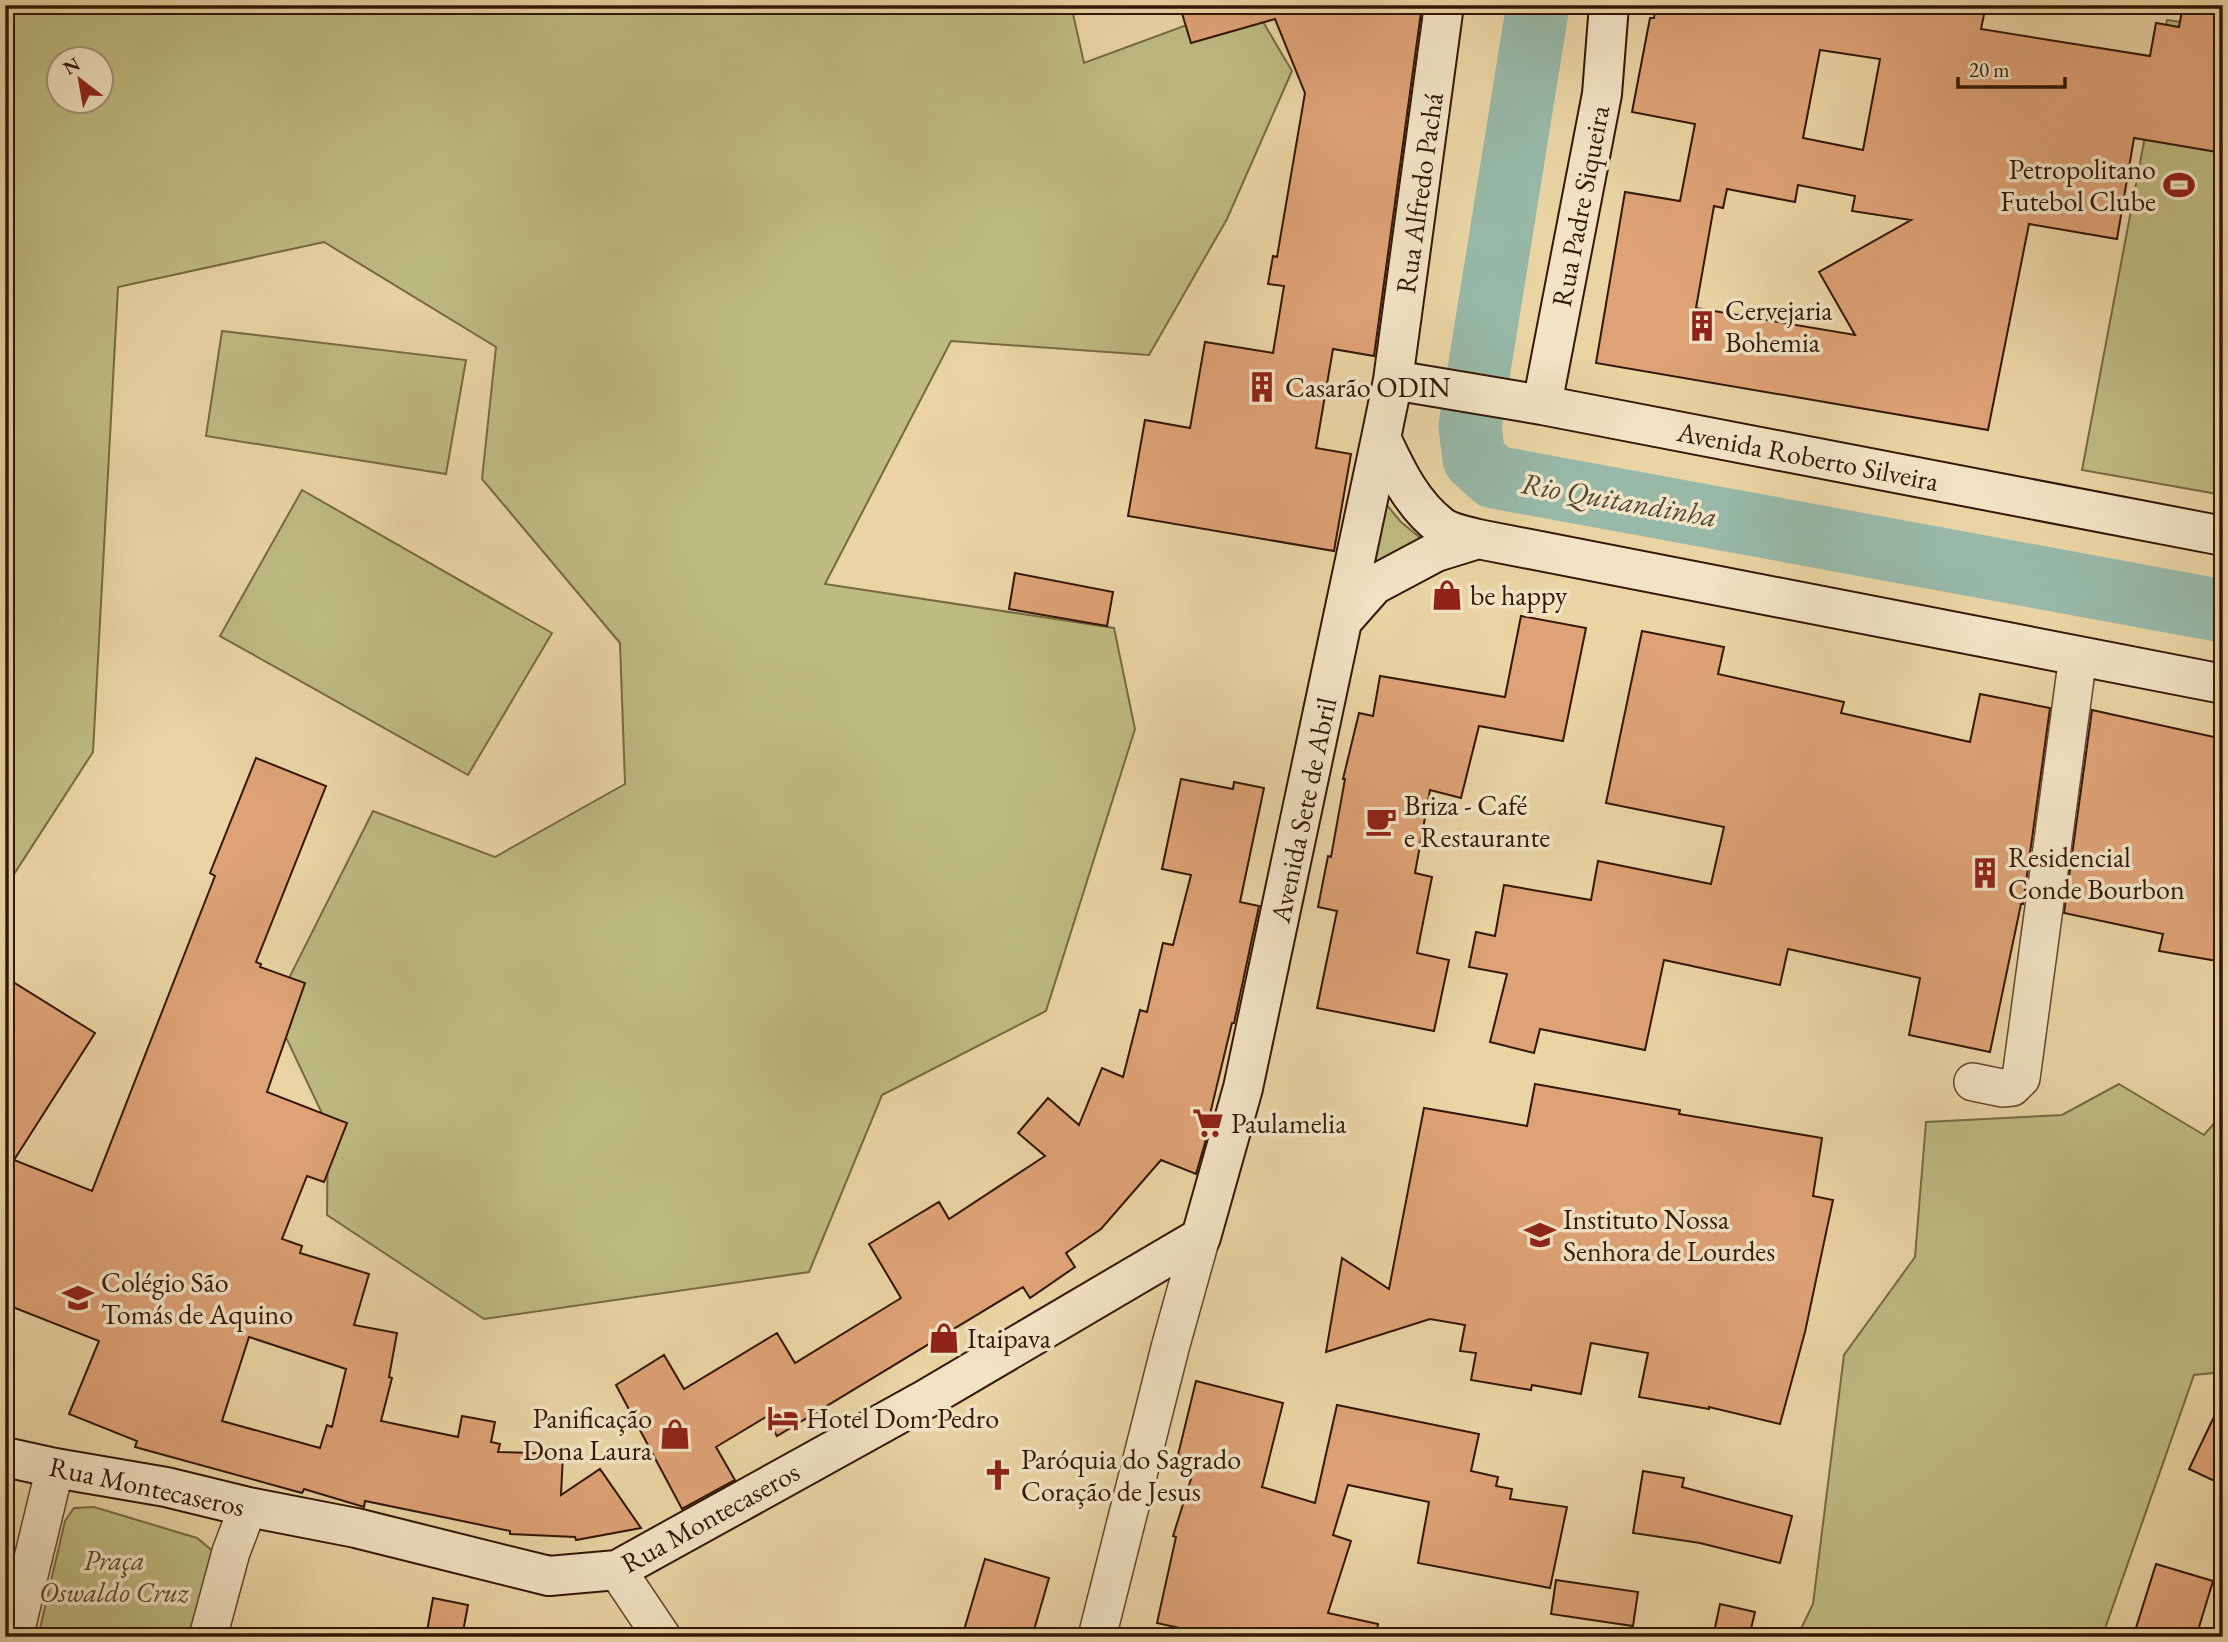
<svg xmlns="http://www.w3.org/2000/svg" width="2228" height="1642" font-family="'EB Garamond',serif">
<rect width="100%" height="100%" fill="#ead4a4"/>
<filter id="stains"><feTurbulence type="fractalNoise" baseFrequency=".00286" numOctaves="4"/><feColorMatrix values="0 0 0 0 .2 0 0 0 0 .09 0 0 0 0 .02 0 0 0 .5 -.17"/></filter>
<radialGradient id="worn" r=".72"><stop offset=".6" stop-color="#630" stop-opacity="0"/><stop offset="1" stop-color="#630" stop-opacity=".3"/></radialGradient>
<path fill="#bdbb81" stroke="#786944" stroke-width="2" fill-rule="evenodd" d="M5,5H1071L1084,63L1241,5H1253L1292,71L1227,219L1149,355L951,341L825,584L1114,628L1135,729L1046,1011L882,1095L809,1272L484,1319L327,1215L328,1126L273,1010L373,811L495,857L625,784L620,643L482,479L496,347L324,242L118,287L93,752L5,888ZM60,60H102V102H60Z
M2167,20L2223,28V495L2082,470Z
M222,331L466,360L446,474L206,436Z
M302,490L552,633L468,775L220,636Z
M1382,499L1401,522L1423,540L1394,552L1366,571Z
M2119,1084L2204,1135L2223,1113V1372L2194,1375L2102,1637H1797L1813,1604L1844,1355L1915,1257L1926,1122L2062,1115Z
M94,1507L197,1538L215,1553L202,1637H38L65,1521L74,1508Z"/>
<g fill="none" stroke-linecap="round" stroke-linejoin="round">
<path stroke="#98b8a8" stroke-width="63" d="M1538,5L1470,426L1474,459L1494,477L2223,611"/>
</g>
<path fill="#dea276" stroke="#341706" stroke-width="2" fill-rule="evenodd" d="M1201,5H1422L1374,356L1333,349L1316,448L1351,454L1334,551L1128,516L1145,420L1190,428L1205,342L1273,353L1284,286L1268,284L1273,256L1277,257L1305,93L1275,19L1191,43L1181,10Z
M1656,5H1986L1981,29L2150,56L2156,23L2179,27L2183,5H2223V153L2134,138L2117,239L2029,224L1988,430L1596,363L1625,192L1680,201L1695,124L1632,112L1650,18H1654ZM1820,50L1880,59L1863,150L1803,138ZM1798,185L1855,196L1852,211L1911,220L1819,272L1855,335L1696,308L1714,206L1723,208L1727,189L1795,202Z
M1015,573L1113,592L1107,626L1009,609Z
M1521,616L1586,628L1563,741L1479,726L1461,798L1430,790L1415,873L1432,877L1417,953L1449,960L1434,1031L1317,1008L1337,911L1318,907L1328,856L1331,857L1345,779H1343L1359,713L1373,716L1380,676L1505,697Z
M1642,631L1724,647L1718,674L1844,702L1841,713L1970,742L1980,694L2050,708L2023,904H2021L1990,1052L1909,1035L1920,978L1788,949L1780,985L1664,960L1645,1050L1540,1029L1534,1053L1490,1042L1507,974L1469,967L1476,932L1495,936L1504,885L1591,900L1598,861L1711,884L1724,827L1606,803Z
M2092,710L2223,739V962L2159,951L2163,934L2064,913Z
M256,758L326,786L256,962L261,964L260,967L305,983L267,1092L347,1123L324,1182L307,1176L282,1239L302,1246L300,1253L369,1274L354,1325L397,1333L389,1377L392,1378L381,1421L458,1437L462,1416L495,1422L491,1442L500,1444L498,1452L563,1454L561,1495L600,1469L641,1528L576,1540L575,1537L510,1534V1531L443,1517L365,1501L364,1507L304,1489L302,1493L135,1447L137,1441L69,1414L99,1341L5,1304V977L95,1033L14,1160L92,1191L215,876L210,873ZM249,1337L346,1369L332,1427L327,1425L320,1448L222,1421Z
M1181,779L1233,789L1234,782L1264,788L1240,902L1259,906L1234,1023H1232L1210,1114L1213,1115L1196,1174L1161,1160L1101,1229L1066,1253L1075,1267L1030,1298L1023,1287L777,1436L766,1417L716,1447L735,1480L682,1509L616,1385L664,1355L684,1389L777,1333L795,1363L901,1298L869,1244L939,1202L949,1219L1045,1156L1018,1133L1048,1098L1079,1125L1102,1068L1123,1077L1140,1010L1147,1012L1163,943L1173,945L1191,875L1162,869Z
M1535,1084L1680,1110L1679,1114L1822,1138L1813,1196L1833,1200L1805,1332L1780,1424L1709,1407V1409L1639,1397L1648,1353L1591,1343L1581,1394L1532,1385L1531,1390L1471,1380L1476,1353L1460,1351L1465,1325L1430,1319L1326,1352L1342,1258L1389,1289L1424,1108L1527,1126Z
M1196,1381L1283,1403L1262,1487L1315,1503L1337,1405L1479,1434L1471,1471L1498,1477L1496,1486L1512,1489L1510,1499L1567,1507L1550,1588L1418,1563L1429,1502L1348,1485L1333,1535L1351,1541L1328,1613L1378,1624L1376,1637H1220L1157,1623L1176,1537L1173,1536L1197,1460L1178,1455Z
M2223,1398V1485L2189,1469Z
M1643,1471L1684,1478L1682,1487L1792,1516L1780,1563L1700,1543L1633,1533Z
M985,1559L1049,1578L1032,1637H962Z
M2156,1564L2213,1581L2196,1637H2153L2135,1631Z
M1556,1580L1638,1592L1633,1626L1551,1614Z
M433,1598L468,1605L462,1637H426Z
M1720,1604L1755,1612L1749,1637H1713Z"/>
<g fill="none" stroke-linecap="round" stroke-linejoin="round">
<defs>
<path id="street" d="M1973,1082L2002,1088L2012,1087L2021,1078L2078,656
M617,1570L662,1637
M14,1637L55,1468
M208,1637L231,1552L248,1507
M1097,1637L1170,1348L1201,1237"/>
<path id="secondary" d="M1393,380L1542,405L2223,536
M1542,405L1602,94L1609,5
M1381,438C1396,470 1412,505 1442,527C1451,533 1466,536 1478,539L2223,684
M1344,619L1374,585L1436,552L1478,539
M5,1457L55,1468L166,1487L248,1507L356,1528L549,1576L617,1570L926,1399L1201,1237L1243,1088L1381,438L1393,380L1444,5"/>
</defs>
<use href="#street" stroke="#62462e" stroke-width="40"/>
<use href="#secondary" stroke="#341706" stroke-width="42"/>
<use href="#street" stroke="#f1e3c4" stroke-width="37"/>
<use href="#secondary" stroke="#f1e3c4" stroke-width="38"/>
</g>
<defs>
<symbol id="stadium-bare" viewBox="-9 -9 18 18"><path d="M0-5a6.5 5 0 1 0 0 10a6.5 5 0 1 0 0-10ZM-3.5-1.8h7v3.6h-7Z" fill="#8f2418" stroke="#f1e3c4" stroke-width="2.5" paint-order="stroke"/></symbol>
<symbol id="building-bare" viewBox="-9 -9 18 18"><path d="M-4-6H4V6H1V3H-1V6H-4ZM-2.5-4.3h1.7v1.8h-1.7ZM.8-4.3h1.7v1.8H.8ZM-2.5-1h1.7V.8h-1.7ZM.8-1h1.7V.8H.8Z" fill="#8f2418" stroke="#f1e3c4" stroke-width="2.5" paint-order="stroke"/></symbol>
<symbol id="shop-bare" viewBox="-9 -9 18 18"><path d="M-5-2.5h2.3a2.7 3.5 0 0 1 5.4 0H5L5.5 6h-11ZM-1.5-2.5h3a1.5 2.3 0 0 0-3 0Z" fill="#8f2418" stroke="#f1e3c4" stroke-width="2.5" paint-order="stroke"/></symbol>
<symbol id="cafe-bare" viewBox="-9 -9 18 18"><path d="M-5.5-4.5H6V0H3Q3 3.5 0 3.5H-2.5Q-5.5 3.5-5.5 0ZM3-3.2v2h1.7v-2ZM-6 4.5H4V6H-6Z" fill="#8f2418" stroke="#f1e3c4" stroke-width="2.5" paint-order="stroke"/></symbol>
<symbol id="supermarket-bare" viewBox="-9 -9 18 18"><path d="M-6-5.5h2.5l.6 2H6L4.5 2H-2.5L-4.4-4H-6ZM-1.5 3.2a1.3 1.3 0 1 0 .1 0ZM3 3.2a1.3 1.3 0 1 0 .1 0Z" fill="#8f2418" stroke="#f1e3c4" stroke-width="2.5" paint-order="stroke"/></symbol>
<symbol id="school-bare" viewBox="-9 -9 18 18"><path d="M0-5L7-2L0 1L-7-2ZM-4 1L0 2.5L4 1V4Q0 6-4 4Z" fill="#8f2418" stroke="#f1e3c4" stroke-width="2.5" paint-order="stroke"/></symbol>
<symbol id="hotel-bare" viewBox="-9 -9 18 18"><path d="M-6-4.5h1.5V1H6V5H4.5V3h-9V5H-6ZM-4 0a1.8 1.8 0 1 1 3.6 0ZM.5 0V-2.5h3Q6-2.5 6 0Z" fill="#8f2418" stroke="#f1e3c4" stroke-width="2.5" paint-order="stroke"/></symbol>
<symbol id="church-bare" viewBox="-9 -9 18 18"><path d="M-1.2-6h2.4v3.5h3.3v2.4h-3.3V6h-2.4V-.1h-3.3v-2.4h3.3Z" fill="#8f2418" stroke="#f1e3c4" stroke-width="2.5" paint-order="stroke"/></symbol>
</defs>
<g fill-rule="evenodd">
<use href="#stadium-bare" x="2157" y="163" width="44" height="44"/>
<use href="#building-bare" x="1680" y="304" width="44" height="44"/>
<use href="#building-bare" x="1240" y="365" width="44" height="44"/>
<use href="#shop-bare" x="1425" y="573" width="44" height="44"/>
<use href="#cafe-bare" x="1359" y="799" width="44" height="44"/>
<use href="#building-bare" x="1963" y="851" width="44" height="44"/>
<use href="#supermarket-bare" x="1186" y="1101" width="44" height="44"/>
<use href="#school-bare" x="1518" y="1213" width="44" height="44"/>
<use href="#school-bare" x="56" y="1276" width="44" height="44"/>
<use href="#shop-bare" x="922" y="1316" width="44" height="44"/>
<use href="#hotel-bare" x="761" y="1396" width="44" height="44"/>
<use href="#shop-bare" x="653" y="1412" width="44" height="44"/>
<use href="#church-bare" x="976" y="1453" width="44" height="44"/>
</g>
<g text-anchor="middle" stroke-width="7" stroke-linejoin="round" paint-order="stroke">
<g font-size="28" fill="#341706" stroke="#f1e3c4" text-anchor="start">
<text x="2156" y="179" text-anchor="end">Petropolitano<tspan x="2156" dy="32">Futebol Clube</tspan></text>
<text x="1725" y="320">Cervejaria<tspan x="1725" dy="32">Bohemia</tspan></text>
<text x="1285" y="397">Casarão ODIN</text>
<text x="1470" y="605">be happy</text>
<text x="1404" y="815">Briza - Café<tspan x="1404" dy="32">e Restaurante</tspan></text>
<text x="2008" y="867">Residencial<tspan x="2008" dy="32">Conde Bourbon</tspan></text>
<text x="1231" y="1133">Paulamelia</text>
<text x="1563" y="1229">Instituto Nossa<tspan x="1563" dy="32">Senhora de Lourdes</tspan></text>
<text x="101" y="1292">Colégio São<tspan x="101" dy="32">Tomás de Aquino</tspan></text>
<text x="967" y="1348">Itaipava</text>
<text x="652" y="1428" text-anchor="end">Panificação<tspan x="652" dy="32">Dona Laura</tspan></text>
<text x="806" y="1428">Hotel Dom Pedro</text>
<text x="1021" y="1469">Paróquia do Sagrado<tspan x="1021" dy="32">Coração de Jesus</tspan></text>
</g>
<g font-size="28" fill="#341706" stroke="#f1e3c4">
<text transform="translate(1419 193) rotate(-82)" y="10">Rua Alfredo Pachá</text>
<text transform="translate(1580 206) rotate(-79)" y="10">Rua Padre Siqueira</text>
<text transform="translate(1808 456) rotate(11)" y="10">Avenida Roberto Silveira</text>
<text transform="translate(1303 810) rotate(-78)" y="10">Avenida Sete de Abril</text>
<text transform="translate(147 1486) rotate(12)" y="10">Rua Montecaseros</text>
<text transform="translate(710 1517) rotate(-29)" y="10">Rua Montecaseros</text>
</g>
<g font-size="28" font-style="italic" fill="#5d482b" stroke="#f1e3c4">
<text x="114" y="1570">Praça<tspan x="114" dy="32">Oswaldo Cruz</tspan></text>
</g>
<g font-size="30" font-style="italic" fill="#524737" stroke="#f1e3c4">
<text transform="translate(1619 500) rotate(10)" y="10">Rio Quitandinha</text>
</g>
</g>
<rect width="2228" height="1642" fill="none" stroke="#ead4a4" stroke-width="28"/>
<rect x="7" y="7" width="2214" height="1628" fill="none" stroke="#341706" stroke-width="3.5"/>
<rect x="14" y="14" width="2200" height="1614" fill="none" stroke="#341706" stroke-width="2"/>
<g transform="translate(80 80) rotate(329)"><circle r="33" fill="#f1e3c4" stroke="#a59178" stroke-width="2"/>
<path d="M0-5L12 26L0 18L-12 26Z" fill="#8f2418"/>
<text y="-10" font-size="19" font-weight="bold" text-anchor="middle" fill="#341706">N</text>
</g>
<path d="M1958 77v10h107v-10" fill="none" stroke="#341706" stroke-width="3.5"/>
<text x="1969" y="77" font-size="21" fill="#341706" stroke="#f1e3c4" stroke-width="5" paint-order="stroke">20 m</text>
<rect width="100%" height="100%" filter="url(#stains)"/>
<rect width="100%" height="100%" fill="url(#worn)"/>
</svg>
